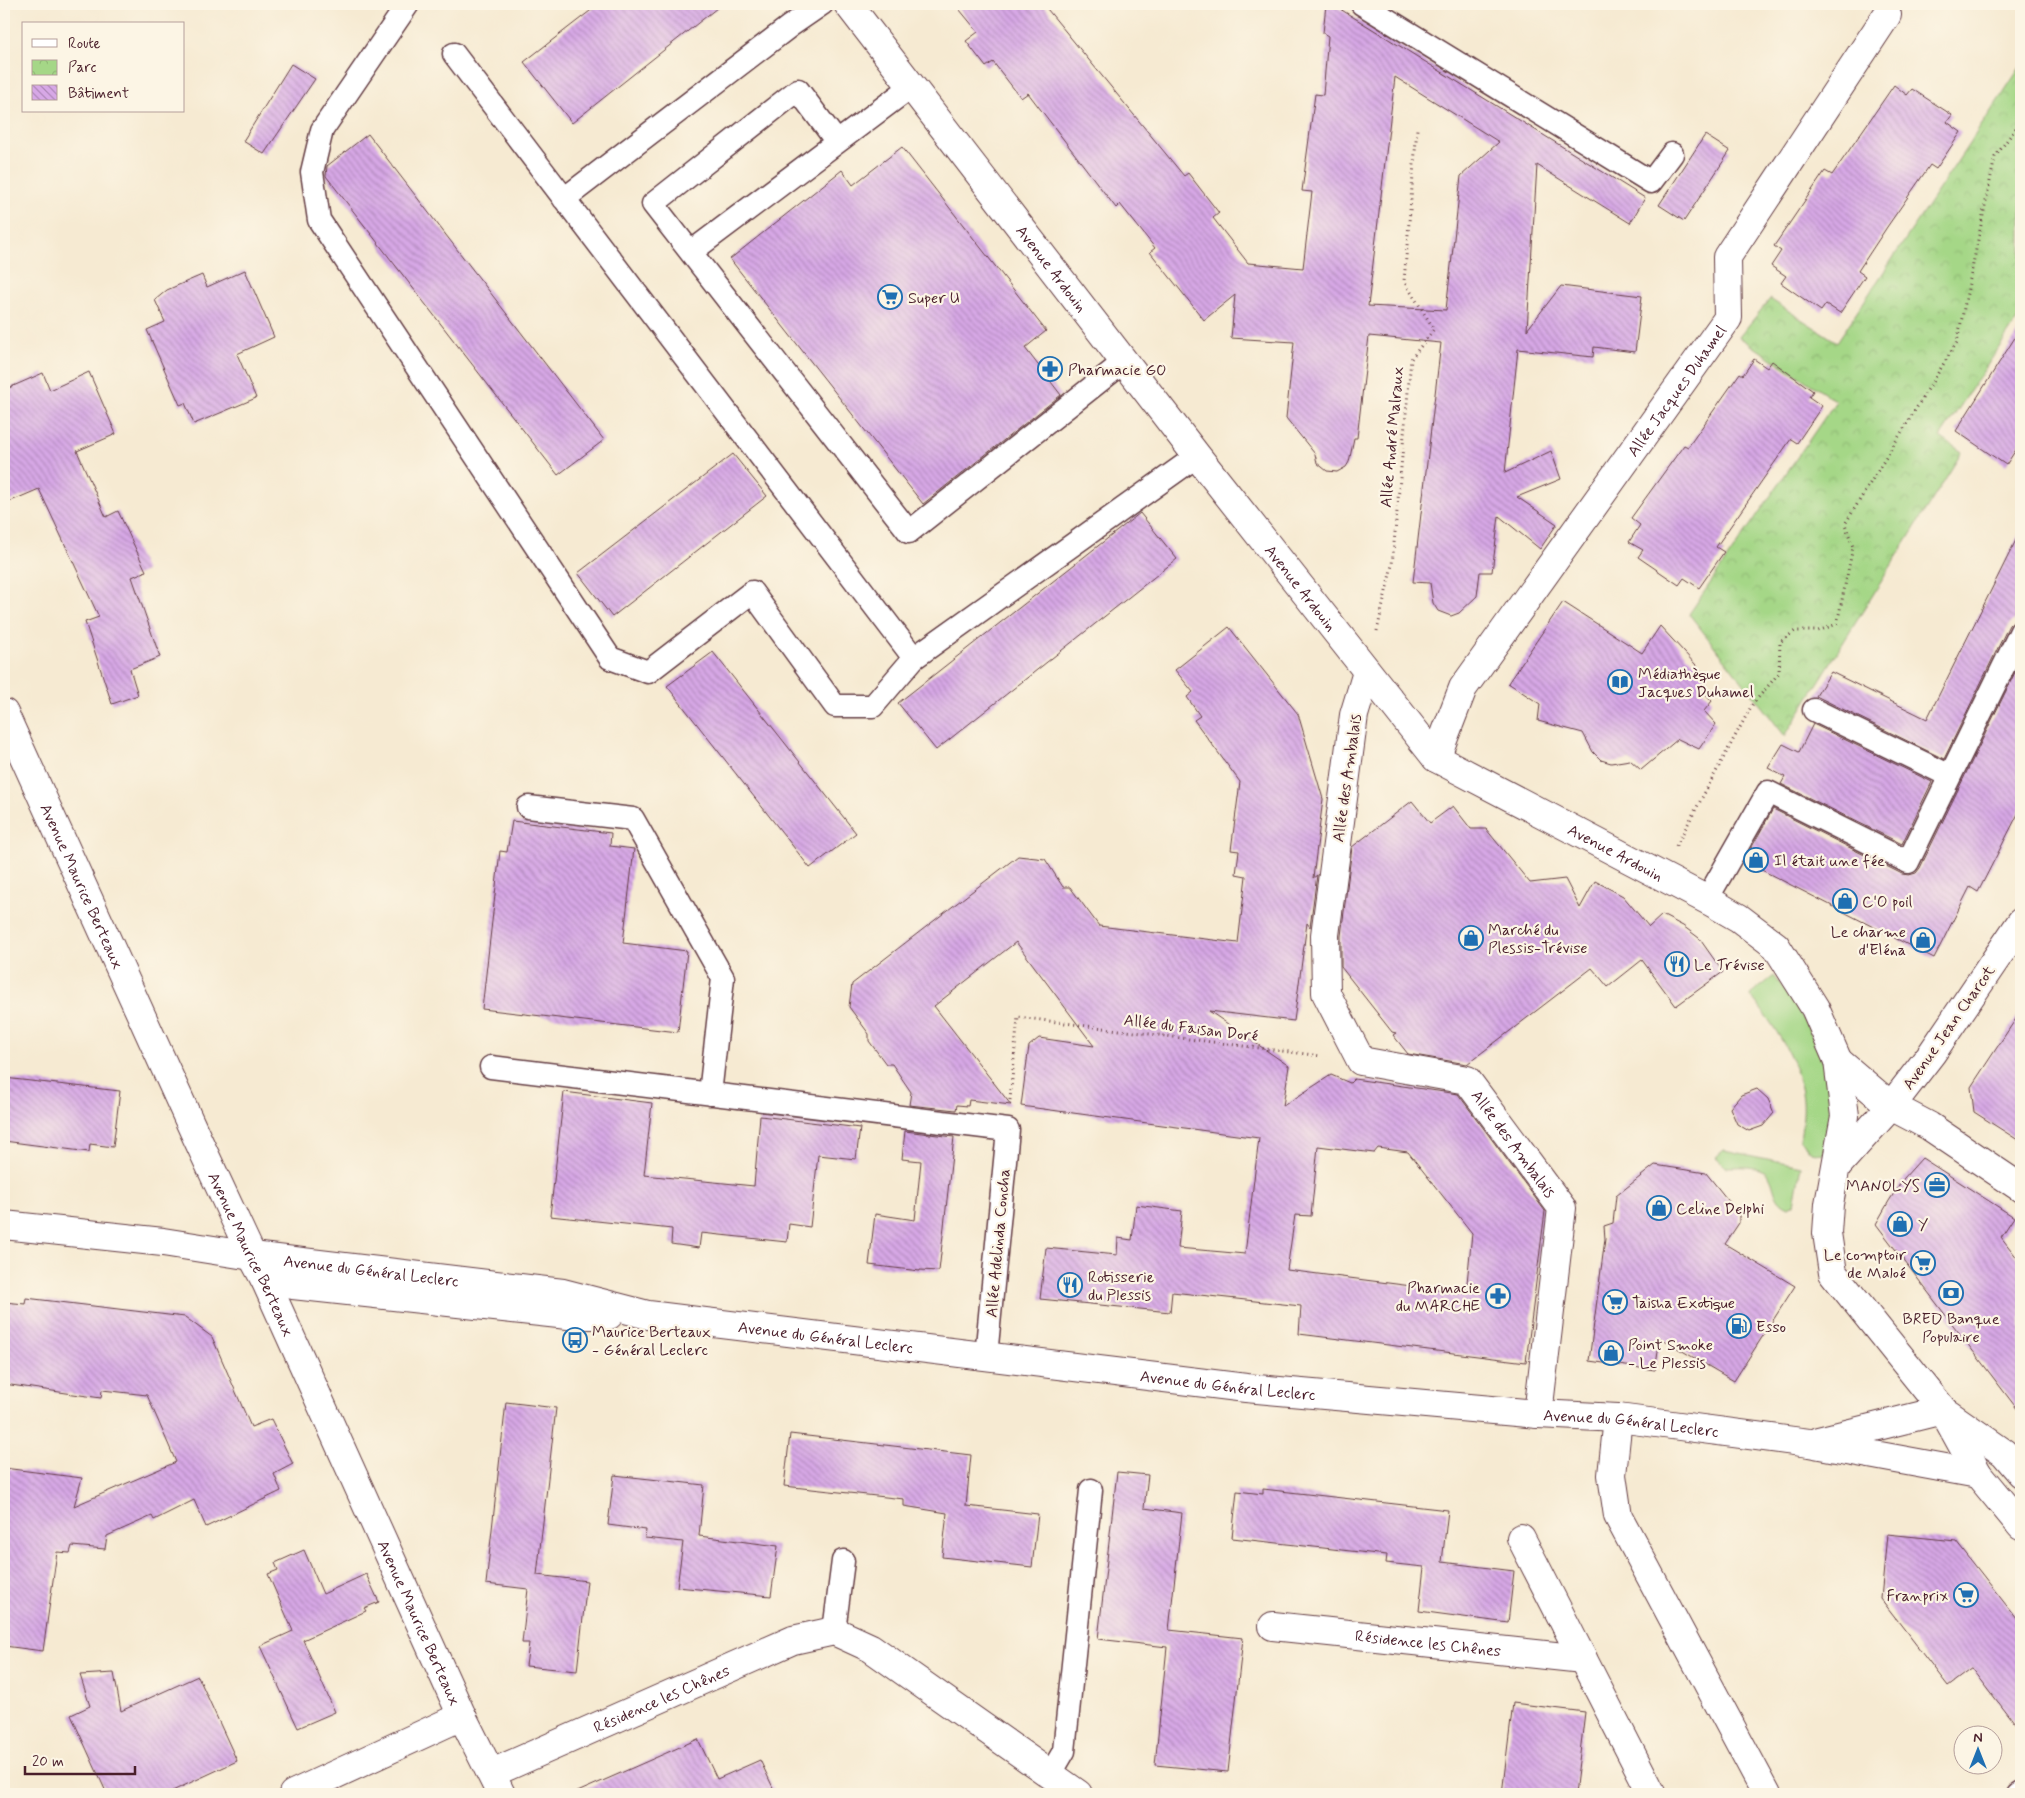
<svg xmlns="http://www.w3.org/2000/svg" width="2025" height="1798" font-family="Mynerve,sans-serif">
<defs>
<pattern id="park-crowns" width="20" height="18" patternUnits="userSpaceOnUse" patternTransform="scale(1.25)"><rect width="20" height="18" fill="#a5d787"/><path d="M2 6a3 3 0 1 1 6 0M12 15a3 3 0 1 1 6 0" fill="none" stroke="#90b875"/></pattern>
<pattern id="building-back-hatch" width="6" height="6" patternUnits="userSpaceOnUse" patternTransform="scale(1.25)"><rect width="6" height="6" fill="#d7a8e6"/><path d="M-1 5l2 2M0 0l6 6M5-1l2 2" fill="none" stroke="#b088bb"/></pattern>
</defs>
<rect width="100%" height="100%" fill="#fcf5e5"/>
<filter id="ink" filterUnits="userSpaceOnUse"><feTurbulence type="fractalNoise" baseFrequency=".02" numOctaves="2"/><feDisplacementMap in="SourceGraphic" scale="10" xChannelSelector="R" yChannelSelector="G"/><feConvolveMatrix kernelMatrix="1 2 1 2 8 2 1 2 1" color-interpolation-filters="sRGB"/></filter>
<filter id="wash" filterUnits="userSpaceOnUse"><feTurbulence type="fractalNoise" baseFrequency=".0096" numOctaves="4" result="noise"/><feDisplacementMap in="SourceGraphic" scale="20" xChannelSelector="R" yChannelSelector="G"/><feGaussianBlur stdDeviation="1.12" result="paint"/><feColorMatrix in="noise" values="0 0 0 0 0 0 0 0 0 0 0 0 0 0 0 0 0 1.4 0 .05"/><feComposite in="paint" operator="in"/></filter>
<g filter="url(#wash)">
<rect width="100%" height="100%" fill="#f6ead2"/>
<path fill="#a5d787" stroke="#787b59" d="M1774,976C1795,1002 1808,1025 1821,1056C1826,1067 1832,1080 1832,1093C1833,1113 1829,1134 1825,1154L1811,1152L1800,1139C1802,1126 1804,1113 1803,1100C1799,1061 1774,1025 1750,995Z
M1724,1150L1801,1166L1794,1204L1789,1207C1766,1198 1781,1172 1755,1168C1746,1166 1735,1167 1726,1167L1716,1157Z"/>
<path fill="url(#park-crowns)" stroke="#787b59" d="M2021,66V314L1940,437L1962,452L1785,736L1689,614L1836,401L1739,337L1770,299L1837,342Z"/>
<g id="blocks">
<path fill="url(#building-back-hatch)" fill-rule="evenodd" d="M599,4H722L572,123L524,62Z
M955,4H1043L1184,176L1188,173L1219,213L1213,218L1248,263L1303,268L1312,192L1302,191L1315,94L1323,95L1328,36L1323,33L1326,4H1332L1645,198L1630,223L1537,165L1527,330L1561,286L1642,296L1635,352L1594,347L1593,357L1518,349L1505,473L1551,451L1561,479L1517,497L1557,524L1540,549L1499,516L1492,572H1480L1477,596L1459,613L1451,616L1438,611L1433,603L1430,583L1413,582L1441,343L1369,336L1357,438H1354L1349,462L1346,467L1337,472L1327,471L1317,463L1315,454L1286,418L1294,342L1231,338L1235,295L1204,320L1150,252L1155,248L1120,204L1116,208L1028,93L1021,98L993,62L986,67L966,41L978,32ZM1395,77L1499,142L1461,176L1446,310L1368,306Z
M291,64L315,79L264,154L243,141Z
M1894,85L1907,95L1912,89L1952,115L1947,122L1961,132L1936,169L1930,165L1887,227L1858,271L1865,276L1840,313L1826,304L1821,311L1781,283L1786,276L1771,266L1781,251L1774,246L1825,171L1832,175Z
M368,134L604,440L558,475L326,176L327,166Z
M1705,135L1730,151L1684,221L1659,205Z
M902,147L1046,331L1025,348L1061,395L923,504L730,259L842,170L853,185Z
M245,270L274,337L237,354L256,398L194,424L185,403L180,405L147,330L165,322L155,300L167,290L202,275L207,287Z
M2021,328V442L2006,465L1956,431Z
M1754,359L1767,368L1772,361L1813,391L1809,397L1822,406L1797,443L1791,439L1716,547L1724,552L1699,588L1684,578L1679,585L1638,557L1643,550L1629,542L1640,525L1631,518L1684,445L1688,447L1740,373L1743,375Z
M89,372L116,434L77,451L106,517L118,511L146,571L132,577L160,657L130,669L138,695L112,704L85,622L99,617L39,489L4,504V390L43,373L50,390Z
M733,454L767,496L612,617L578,573Z
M1140,513L1177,559L936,750L898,703Z
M2021,530V618L2014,620L2009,625L1944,759L1816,696L1831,672L1927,719Z
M1563,602L1642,653L1660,626L1708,678L1700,688L1712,701L1704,711L1716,724L1699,749L1678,739L1641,770L1630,760L1611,763L1601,760L1593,752L1583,733L1538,721L1540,704L1508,683Z
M1229,627L1298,714L1323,799L1313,878L1317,875L1310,927L1307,923L1294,1021L1209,1011L1289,1066L1283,1106L1331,1075L1350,1083L1354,1079L1458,1094L1545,1211L1526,1362L1299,1334L1301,1306L1172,1292L1170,1312L1040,1299L1046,1248L1117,1255L1118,1238L1132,1240L1136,1205L1182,1211L1178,1248L1245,1254L1259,1138L1021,1106L1029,1046L1039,1038L1094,1046L1016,942L934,1006L1011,1105L969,1100L968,1106L957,1105L956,1110L909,1105L911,1092L892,1064H886L869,1041V1034L849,1007L852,984L1018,856L1045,859L1063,887H1070L1099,926L1238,943L1246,876L1236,874L1239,851L1231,850L1240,782L1194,720L1200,716L1187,697L1193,692L1175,670ZM1318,1146L1374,1153L1378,1148L1408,1152L1472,1233L1466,1293L1287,1270L1295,1215L1311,1216Z
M713,652L856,833L810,868L667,686Z
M2021,660V808L1978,892L1970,887L1934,958L1744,861L1773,809L1902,874L1909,875L1916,873L1920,868Z
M1813,724L1932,782L1902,844L1781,784L1785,777L1768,768L1783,744L1799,752Z
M1412,801L1430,823L1453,806L1471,829H1486L1530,883L1565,879L1580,908L1595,881L1623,896L1649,927L1662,915L1683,926L1699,938L1723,972L1676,1006L1642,960L1608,987L1592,968L1467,1064L1408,1054L1393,1035L1396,1033L1392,1032L1341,967V936L1352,847Z
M512,821L611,833L610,846L634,849L623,943L687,951L678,1032L482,1009L500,851L507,852Z
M2021,1011V1142L1974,1112L1971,1087Z
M4,1078L120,1091L113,1147L90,1144L89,1152L4,1141Z
M1757,1089L1768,1099L1774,1113L1763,1126L1749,1131L1737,1124L1730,1108L1741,1095Z
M564,1092L652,1103L644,1175L754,1186L760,1116L860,1128L856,1159L818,1155L810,1227L789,1224L787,1242L701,1233L699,1248L671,1244L672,1229L550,1216Z
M905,1131L954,1137L939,1271L920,1270V1271L869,1265L875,1214L915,1220L921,1161L902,1159Z
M1922,1158L2014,1217L2001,1237L2021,1263V1414L1876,1224L1889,1201L1904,1178Z
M1655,1165L1706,1173L1739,1214V1223L1725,1244L1795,1286L1734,1381L1660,1338L1655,1370L1589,1361L1605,1239L1604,1226L1613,1223L1616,1196Z
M26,1298L185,1317L212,1337L251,1427L271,1419L293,1464L274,1474L281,1491L206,1527L194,1500L154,1520L152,1516L107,1536L105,1549L72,1546L70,1553L57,1552L43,1651L4,1646V1468L82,1478L74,1506L176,1462L147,1395L102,1390L101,1398L4,1384V1302L25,1304Z
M506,1402L556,1408L537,1575L587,1581L577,1671L526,1666L529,1643H522L528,1589L486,1584Z
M790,1434L971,1455L966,1506L1038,1514L1032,1567L942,1557L947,1513L904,1506V1499L784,1486Z
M1117,1472L1148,1475L1144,1508L1182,1513L1169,1630L1243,1638L1228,1772L1155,1765L1167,1647L1098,1639Z
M614,1475L704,1485L699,1536L778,1546L771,1596L677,1587L683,1542L645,1538L646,1530L608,1525Z
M1263,1489L1448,1510L1442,1562L1514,1571L1508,1623L1419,1611L1424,1567L1386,1563L1387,1555L1232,1538L1237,1491L1263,1494Z
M1887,1534L1956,1541L2021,1624V1732L1972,1668L1948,1686L1881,1599Z
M304,1550L323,1594L366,1574L379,1602L364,1608L366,1611L303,1640L335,1712L298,1728L260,1646L293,1631L268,1574L278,1570L275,1563Z
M114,1673L121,1711L198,1676L237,1761L166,1794H107L71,1715L90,1706L80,1675Z
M1513,1703L1585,1712L1575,1794H1502Z
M698,1739L717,1779L760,1760L776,1794H573Z"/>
</g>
</g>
<g filter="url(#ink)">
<use href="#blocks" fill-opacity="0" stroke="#643d44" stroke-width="1"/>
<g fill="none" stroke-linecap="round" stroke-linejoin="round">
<defs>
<path id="lane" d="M408,4L322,130L312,172L319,220L610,658L648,672L752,592L835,706H873L914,658L1197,456
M1362,4L1651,182L1672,154
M454,54L914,658
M837,142L798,90L653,204L909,532L1125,361
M564,199L790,26L822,4
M691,252L912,86
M1814,710L1950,776
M528,807L633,819L723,978L710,1094
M1707,899L1768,792L1908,862L2021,631
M491,1067L1008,1130L986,1356
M834,1631L843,1561
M1050,1775L1064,1751L1091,1490
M2018,1794L2021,1792"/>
<g id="street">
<path id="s1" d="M1367,672L1354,715L1325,935L1326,993L1361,1061L1467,1080L1562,1208L1538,1414"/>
<path id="s2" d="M1436,758L1463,688L1728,318L1727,257L1887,15"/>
<path d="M2021,922L1932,1053L1891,1106L1929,1126L2021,1188"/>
<path d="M1618,1418L1612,1475L1618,1516L1767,1794"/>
<path d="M1521,1538L1652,1794"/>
<path id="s3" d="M1273,1626L1583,1659"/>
<path id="s4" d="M492,1773L793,1640L834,1631L871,1648L1078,1794"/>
<path d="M293,1794L462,1716"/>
</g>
<g id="secondary">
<path id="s5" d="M848,4L1197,456L1436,758L1713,903L1739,918L1776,946L1815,1008L1838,1061L1845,1116L1829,1204L1827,1233L1833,1273L1943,1410L1978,1474L2021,1526"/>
<path id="s6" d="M4,713L197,1138L252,1256L265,1280L462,1716L501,1794"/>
<path d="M1837,1166L1891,1106L1838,1061"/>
<path id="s7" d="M4,1225L163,1242L252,1256L563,1293L648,1315L1246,1388L1538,1414L1618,1418L1809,1443L1978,1474"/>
<path d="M265,1280L293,1285L568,1315H609"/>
<path d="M1948,1414L2004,1453L2021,1473"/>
<path d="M1818,1441L1943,1410"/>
</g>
</defs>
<use href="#lane" stroke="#643d44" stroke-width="25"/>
<use href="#street" stroke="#643d44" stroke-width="30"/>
<use href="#secondary" stroke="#643d44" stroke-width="30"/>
<path stroke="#643d44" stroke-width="3" stroke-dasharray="1 4" stroke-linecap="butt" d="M1377,631L1392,565L1411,359L1434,329L1404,281L1417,129
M1676,846L1752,705L1779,673L1780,642L1795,631H1818L1837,624L1853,547L1845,524L1957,342L1995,157L2021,121
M1010,1100L1018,1017L1321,1056"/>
<use href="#lane" stroke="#fff" stroke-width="22"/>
<use href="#street" stroke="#fff" stroke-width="28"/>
<use href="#secondary" stroke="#fff" stroke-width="28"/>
</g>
</g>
<defs>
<symbol id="supermarket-ring" viewBox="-11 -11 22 22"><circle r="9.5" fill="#fcf5e5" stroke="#1f6fb2" stroke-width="1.5"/><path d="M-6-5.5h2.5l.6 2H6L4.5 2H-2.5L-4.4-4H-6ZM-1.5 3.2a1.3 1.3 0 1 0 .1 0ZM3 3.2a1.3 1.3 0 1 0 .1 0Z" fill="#1f6fb2"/></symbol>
<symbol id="pharmacy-ring" viewBox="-11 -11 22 22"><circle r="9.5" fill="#fcf5e5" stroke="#1f6fb2" stroke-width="1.5"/><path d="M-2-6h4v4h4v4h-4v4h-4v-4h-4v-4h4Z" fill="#1f6fb2"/></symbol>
<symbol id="library-ring" viewBox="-11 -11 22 22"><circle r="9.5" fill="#fcf5e5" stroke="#1f6fb2" stroke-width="1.5"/><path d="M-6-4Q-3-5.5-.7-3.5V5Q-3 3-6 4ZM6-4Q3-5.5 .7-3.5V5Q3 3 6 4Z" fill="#1f6fb2"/></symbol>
<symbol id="shop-ring" viewBox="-11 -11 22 22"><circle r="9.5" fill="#fcf5e5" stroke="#1f6fb2" stroke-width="1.5"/><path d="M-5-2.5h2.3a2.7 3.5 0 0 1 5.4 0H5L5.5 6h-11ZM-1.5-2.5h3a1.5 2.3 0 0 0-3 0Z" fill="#1f6fb2"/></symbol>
<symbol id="restaurant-ring" viewBox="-11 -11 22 22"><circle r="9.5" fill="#fcf5e5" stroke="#1f6fb2" stroke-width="1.5"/><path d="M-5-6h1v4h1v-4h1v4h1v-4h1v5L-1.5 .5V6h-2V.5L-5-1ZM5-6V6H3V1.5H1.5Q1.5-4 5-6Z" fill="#1f6fb2"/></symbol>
<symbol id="office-ring" viewBox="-11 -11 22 22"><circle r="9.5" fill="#fcf5e5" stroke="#1f6fb2" stroke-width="1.5"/><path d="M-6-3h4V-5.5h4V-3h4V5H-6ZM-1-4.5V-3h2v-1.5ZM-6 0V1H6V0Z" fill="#1f6fb2"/></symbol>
<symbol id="bank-ring" viewBox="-11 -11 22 22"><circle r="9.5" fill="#fcf5e5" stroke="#1f6fb2" stroke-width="1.5"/><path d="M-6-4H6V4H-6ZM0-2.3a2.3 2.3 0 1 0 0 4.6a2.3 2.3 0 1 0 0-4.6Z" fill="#1f6fb2"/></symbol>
<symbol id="fuel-ring" viewBox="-11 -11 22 22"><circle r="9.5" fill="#fcf5e5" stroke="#1f6fb2" stroke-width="1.5"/><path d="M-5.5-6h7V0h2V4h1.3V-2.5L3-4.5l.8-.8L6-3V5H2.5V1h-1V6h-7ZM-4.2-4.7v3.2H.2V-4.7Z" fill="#1f6fb2"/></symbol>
<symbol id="bus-ring" viewBox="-11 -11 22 22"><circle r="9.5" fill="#fcf5e5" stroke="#1f6fb2" stroke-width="1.5"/><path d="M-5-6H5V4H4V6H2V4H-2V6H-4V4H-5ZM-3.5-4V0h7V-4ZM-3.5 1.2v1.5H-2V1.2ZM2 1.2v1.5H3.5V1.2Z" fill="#1f6fb2"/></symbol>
</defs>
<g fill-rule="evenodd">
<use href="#supermarket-ring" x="876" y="283" width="28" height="28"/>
<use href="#pharmacy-ring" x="1036" y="355" width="28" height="28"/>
<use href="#library-ring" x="1606" y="668" width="28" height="28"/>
<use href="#shop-ring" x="1742" y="846" width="28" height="28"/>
<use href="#shop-ring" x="1831" y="887" width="28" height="28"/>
<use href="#shop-ring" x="1457" y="924" width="28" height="28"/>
<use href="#shop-ring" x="1909" y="926" width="28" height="28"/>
<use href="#restaurant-ring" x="1663" y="950" width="28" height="28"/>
<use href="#office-ring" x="1923" y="1171" width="28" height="28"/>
<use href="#shop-ring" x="1645" y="1194" width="28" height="28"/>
<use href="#shop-ring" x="1886" y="1210" width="28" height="28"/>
<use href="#supermarket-ring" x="1909" y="1249" width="28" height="28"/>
<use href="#restaurant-ring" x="1056" y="1271" width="28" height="28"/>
<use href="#bank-ring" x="1937" y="1279" width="28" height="28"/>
<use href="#pharmacy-ring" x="1484" y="1282" width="28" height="28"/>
<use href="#supermarket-ring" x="1601" y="1288" width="28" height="28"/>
<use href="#fuel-ring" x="1725" y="1312" width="28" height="28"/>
<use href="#bus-ring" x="561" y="1326" width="28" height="28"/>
<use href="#shop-ring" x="1597" y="1339" width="28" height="28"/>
<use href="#supermarket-ring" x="1952" y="1581" width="28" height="28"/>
</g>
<g text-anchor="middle" stroke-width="4.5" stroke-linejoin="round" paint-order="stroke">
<g font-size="16" fill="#4a1f2b" stroke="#fcf5e5">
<text dy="6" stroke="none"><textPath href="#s5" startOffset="334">Avenue Ardouin</textPath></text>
<text dy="6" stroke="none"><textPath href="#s2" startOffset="441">Allée Jacques Duhamel</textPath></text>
<text transform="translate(1391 437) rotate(-85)" y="6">Allée André Malraux</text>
<text dy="6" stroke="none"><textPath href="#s5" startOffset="739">Avenue Ardouin</textPath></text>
<text transform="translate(1346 778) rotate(-82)" y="6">Allée des Ambalais</text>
<text dy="6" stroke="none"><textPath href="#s5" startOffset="1159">Avenue Ardouin</textPath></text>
<text dy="6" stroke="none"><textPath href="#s6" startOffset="190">Avenue Maurice Berteaux</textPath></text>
<text transform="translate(1191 1027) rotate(7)" y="6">Allée du Faisan Doré</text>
<text transform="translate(1948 1027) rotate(-55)" y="6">Avenue Jean Charcot</text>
<text dy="6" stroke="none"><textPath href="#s1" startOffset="588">Allée des Ambalais</textPath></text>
<text transform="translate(997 1243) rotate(-85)" y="6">Allée Adelinda Concha</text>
<text dy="6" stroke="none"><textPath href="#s6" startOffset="595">Avenue Maurice Berteaux</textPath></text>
<text dy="6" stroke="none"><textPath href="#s7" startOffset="370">Avenue du Général Leclerc</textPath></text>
<text dy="6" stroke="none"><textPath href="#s7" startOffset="830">Avenue du Général Leclerc</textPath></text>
<text dy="6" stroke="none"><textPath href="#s7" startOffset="1235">Avenue du Général Leclerc</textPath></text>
<text dy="6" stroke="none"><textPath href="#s7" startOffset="1640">Avenue du Général Leclerc</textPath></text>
<text dy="6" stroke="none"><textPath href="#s6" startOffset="1000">Avenue Maurice Berteaux</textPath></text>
<text dy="6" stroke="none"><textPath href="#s3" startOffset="156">Résidence les Chênes</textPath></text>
<text dy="6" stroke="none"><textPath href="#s4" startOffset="185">Résidence les Chênes</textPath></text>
</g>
<g font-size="16" fill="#4a1f2b" stroke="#fcf5e5" text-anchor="start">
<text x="908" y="303">Super U</text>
<text x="1068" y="375">Pharmacie GO</text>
<text x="1638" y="679">Médiathèque<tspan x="1638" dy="18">Jacques Duhamel</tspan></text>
<text x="1774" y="866">Il était une fée</text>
<text x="1862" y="907">C'O poil</text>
<text x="1488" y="935">Marché du<tspan x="1488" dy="18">Plessis-Trévise</tspan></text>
<text x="1906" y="937" text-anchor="end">Le charme<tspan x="1906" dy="18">d'Eléna</tspan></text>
<text x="1694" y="970">Le Trévise</text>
<text x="1920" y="1191" text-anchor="end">MANOLYS</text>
<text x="1676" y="1214">Celine Delphi</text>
<text x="1918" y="1230">Y</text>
<text x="1906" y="1260" text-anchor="end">Le comptoir<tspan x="1906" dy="18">de Maloé</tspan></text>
<text x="1088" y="1282">Rotisserie<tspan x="1088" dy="18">du Plessis</tspan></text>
<text x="1480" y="1293" text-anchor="end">Pharmacie<tspan x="1480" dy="18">du MARCHE</tspan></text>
<text x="1632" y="1308">Taisha Exotique</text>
<text x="1951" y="1324" text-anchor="middle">BRED Banque<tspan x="1951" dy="18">Populaire</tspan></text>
<text x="1756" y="1332">Esso</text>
<text x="592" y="1337">Maurice Berteaux<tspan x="592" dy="18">- Général Leclerc</tspan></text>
<text x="1628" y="1350">Point Smoke<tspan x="1628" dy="18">- Le Plessis</tspan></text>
<text x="1948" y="1601" text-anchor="end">Franprix</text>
</g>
</g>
<rect width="2025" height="1798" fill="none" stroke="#fcf5e5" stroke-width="20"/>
<rect x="22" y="22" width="162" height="90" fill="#fcf5e5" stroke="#b59f9b"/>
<rect x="32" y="39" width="25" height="8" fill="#ffffff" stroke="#b59f9b"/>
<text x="68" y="48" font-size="15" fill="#4a1f2b">Route</text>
<rect x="32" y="60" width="25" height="15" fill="url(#park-crowns)" stroke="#b59f9b"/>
<text x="68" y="72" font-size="15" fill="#4a1f2b">Parc</text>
<rect x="32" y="85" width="25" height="15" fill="url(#building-back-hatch)" stroke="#b59f9b"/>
<text x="68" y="98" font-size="15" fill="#4a1f2b">Bâtiment</text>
<g transform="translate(1978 1750)"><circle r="24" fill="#fcf5e5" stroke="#b59f9b"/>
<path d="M0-4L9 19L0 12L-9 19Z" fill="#1f6fb2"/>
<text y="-8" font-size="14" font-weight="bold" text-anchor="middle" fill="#4a1f2b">N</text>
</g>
<path d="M25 1766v8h110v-8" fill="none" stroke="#4a1f2b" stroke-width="2.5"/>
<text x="32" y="1766" font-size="15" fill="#4a1f2b" stroke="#fcf5e5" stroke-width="4" paint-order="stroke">20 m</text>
</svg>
